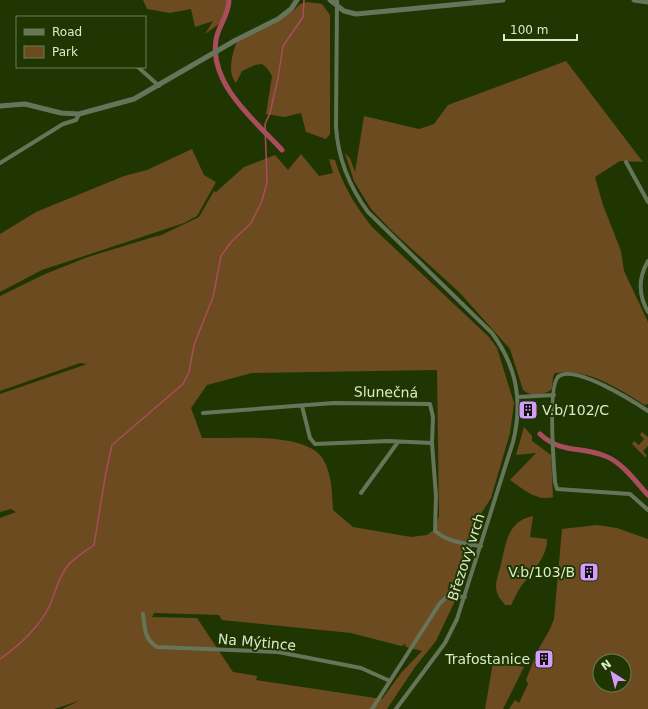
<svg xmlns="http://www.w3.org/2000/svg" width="648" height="709" font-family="'DejaVu Sans',sans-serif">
<rect width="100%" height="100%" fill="#1f3502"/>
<path fill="#6c4b20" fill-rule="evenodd" d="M143,0H228V3L223,21L205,34L213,21L195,27L191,9L170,13L147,9Z
M307,2L322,4L330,15V134L326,139L306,132L301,113L284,117L266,114L272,76L267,68L262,64L255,65L242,71L236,83C227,73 232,53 237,42L293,11L300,4Z
M566,61L643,162L620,161L595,177L603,205L621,251L624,271L648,322V404L645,405C617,388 589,368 555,373L553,377L552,389C545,395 530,397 523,390L510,349L460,293L391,230L371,209L354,181L345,153L350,158L355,172L364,116L419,129L434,124L448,105Z
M192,149L204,175L216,182L197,216L184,223L42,270L0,292V234L36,212L124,176L147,170Z
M301,154L319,176L333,173L329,159L335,160C343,186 355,205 372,227L489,337L497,348L514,403L510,433L491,498L479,517L464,582L436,641L415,667L387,709H62L79,701L54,709H0V518L16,512L11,509L0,512V394L87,364L80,363L0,391V296L45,274L88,257L160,235L157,237L199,217L214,191L216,192L244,167L275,155L288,170ZM437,370L439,516L435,529L427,535L411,537L353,527L333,510C332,493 332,474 323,459C306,431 231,439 202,438L191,408L207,385L252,373ZM154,613L219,615L222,620L351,633L401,646L405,644L406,647L422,651L401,673L382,699L256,680L257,676L233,672L197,618L152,617Z
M524,427L532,436V441L551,455L553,497C537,502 523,489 510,480L536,453L516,455Z
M642,432L648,437V446L643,451L647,456L645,457L632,444L634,441L639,445L644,439L640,435Z
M533,516L530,537L547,539C548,557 530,574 520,588C517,593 514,599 511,605H505C503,602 499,598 498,595C493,585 499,574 501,564C506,544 507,521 533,516Z
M597,525L617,528L648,539V709H509L515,700L519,703L528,684L526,680L535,657L537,656L545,663L547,660L538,653V650L550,629L554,619L562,529ZM600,661H624V685H600Z
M493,662L524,667L503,709H485Z"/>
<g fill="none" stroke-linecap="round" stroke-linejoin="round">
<path stroke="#a94d5d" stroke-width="1.5" d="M0,659C19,646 40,626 50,605C55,593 58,579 66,568C73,558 84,552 94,545L106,472L112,445L183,384L189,372L194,345L213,297L221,256L231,242L251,223L262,201L267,182L265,124L270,113L278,78L283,46L303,17L304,0"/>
<path stroke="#a94d5d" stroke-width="5" d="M229,0C229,15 218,26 216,40C209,84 255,121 282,150
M540,434C561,454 581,446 605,456C622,462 636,482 648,495"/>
<path stroke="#66755a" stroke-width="4" d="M337,0L336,127C338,159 349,186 368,212L492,333C517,367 523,402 513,442L457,619L445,643L396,709
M138,67L159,86
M626,162L648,202
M0,163L63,124L76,120L79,114
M648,261C638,278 639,296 648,312
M518,397L554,395
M302,406L310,438L315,444L388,441L432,443L436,496L435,531C448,542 465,544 481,546
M648,411C633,401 576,365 559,376C547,384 554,467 555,482L557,489L630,494L648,510
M203,413L334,403L430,404L433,417L432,443
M361,493L398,442
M143,614C145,628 144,639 157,647L278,652L361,668L390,681
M372,709L440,603L448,596L465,597"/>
<path stroke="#66755a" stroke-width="5" d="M330,0L344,11L356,14L503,0
M634,0L648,2
M0,106L25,104L61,113L79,114L134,99L236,40L278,19L291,9L297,0"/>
</g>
<defs>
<symbol id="building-square" viewBox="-11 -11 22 22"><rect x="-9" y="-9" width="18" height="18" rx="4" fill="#d59cfb" stroke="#1f3502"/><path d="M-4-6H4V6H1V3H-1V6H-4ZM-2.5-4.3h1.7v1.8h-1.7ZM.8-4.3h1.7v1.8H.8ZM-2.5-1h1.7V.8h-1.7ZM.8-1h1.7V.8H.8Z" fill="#111"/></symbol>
</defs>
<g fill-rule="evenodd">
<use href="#building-square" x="517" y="399" width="22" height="22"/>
<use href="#building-square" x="578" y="561" width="22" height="22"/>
<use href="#building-square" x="533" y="648" width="22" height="22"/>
</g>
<g text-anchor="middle" stroke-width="4" stroke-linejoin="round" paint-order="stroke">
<g font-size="14" fill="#d9ebc9" stroke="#1f3502">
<text transform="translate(386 392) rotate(1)" y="5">Slunečná</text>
<text transform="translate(466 557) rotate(-72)" y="5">Březový vrch</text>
<text transform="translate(257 642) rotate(5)" y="5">Na Mýtince</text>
</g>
<g font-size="14" fill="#d9ebc9" stroke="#1f3502" text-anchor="end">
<text x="542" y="415" text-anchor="start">V.b/102/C</text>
<text x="575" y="577">V.b/103/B</text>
<text x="530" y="664">Trafostanice</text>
</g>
</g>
<rect x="16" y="16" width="130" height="52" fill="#1f3502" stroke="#697e52"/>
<rect x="24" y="29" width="20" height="6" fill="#66755a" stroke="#697e52"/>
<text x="52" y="36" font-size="12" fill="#d9ebc9">Road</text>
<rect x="24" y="46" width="20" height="12" fill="#6c4b20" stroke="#697e52"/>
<text x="52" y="56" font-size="12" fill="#d9ebc9">Park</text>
<g transform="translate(612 673) rotate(324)"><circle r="19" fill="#1f3502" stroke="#697e52"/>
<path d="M0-3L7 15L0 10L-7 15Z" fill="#d59cfb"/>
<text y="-6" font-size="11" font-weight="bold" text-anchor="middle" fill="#d9ebc9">N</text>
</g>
<path d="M504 34v6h73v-6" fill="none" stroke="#d9ebc9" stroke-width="2"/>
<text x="510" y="34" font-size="12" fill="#d9ebc9" stroke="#1f3502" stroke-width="3" paint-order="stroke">100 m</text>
</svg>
